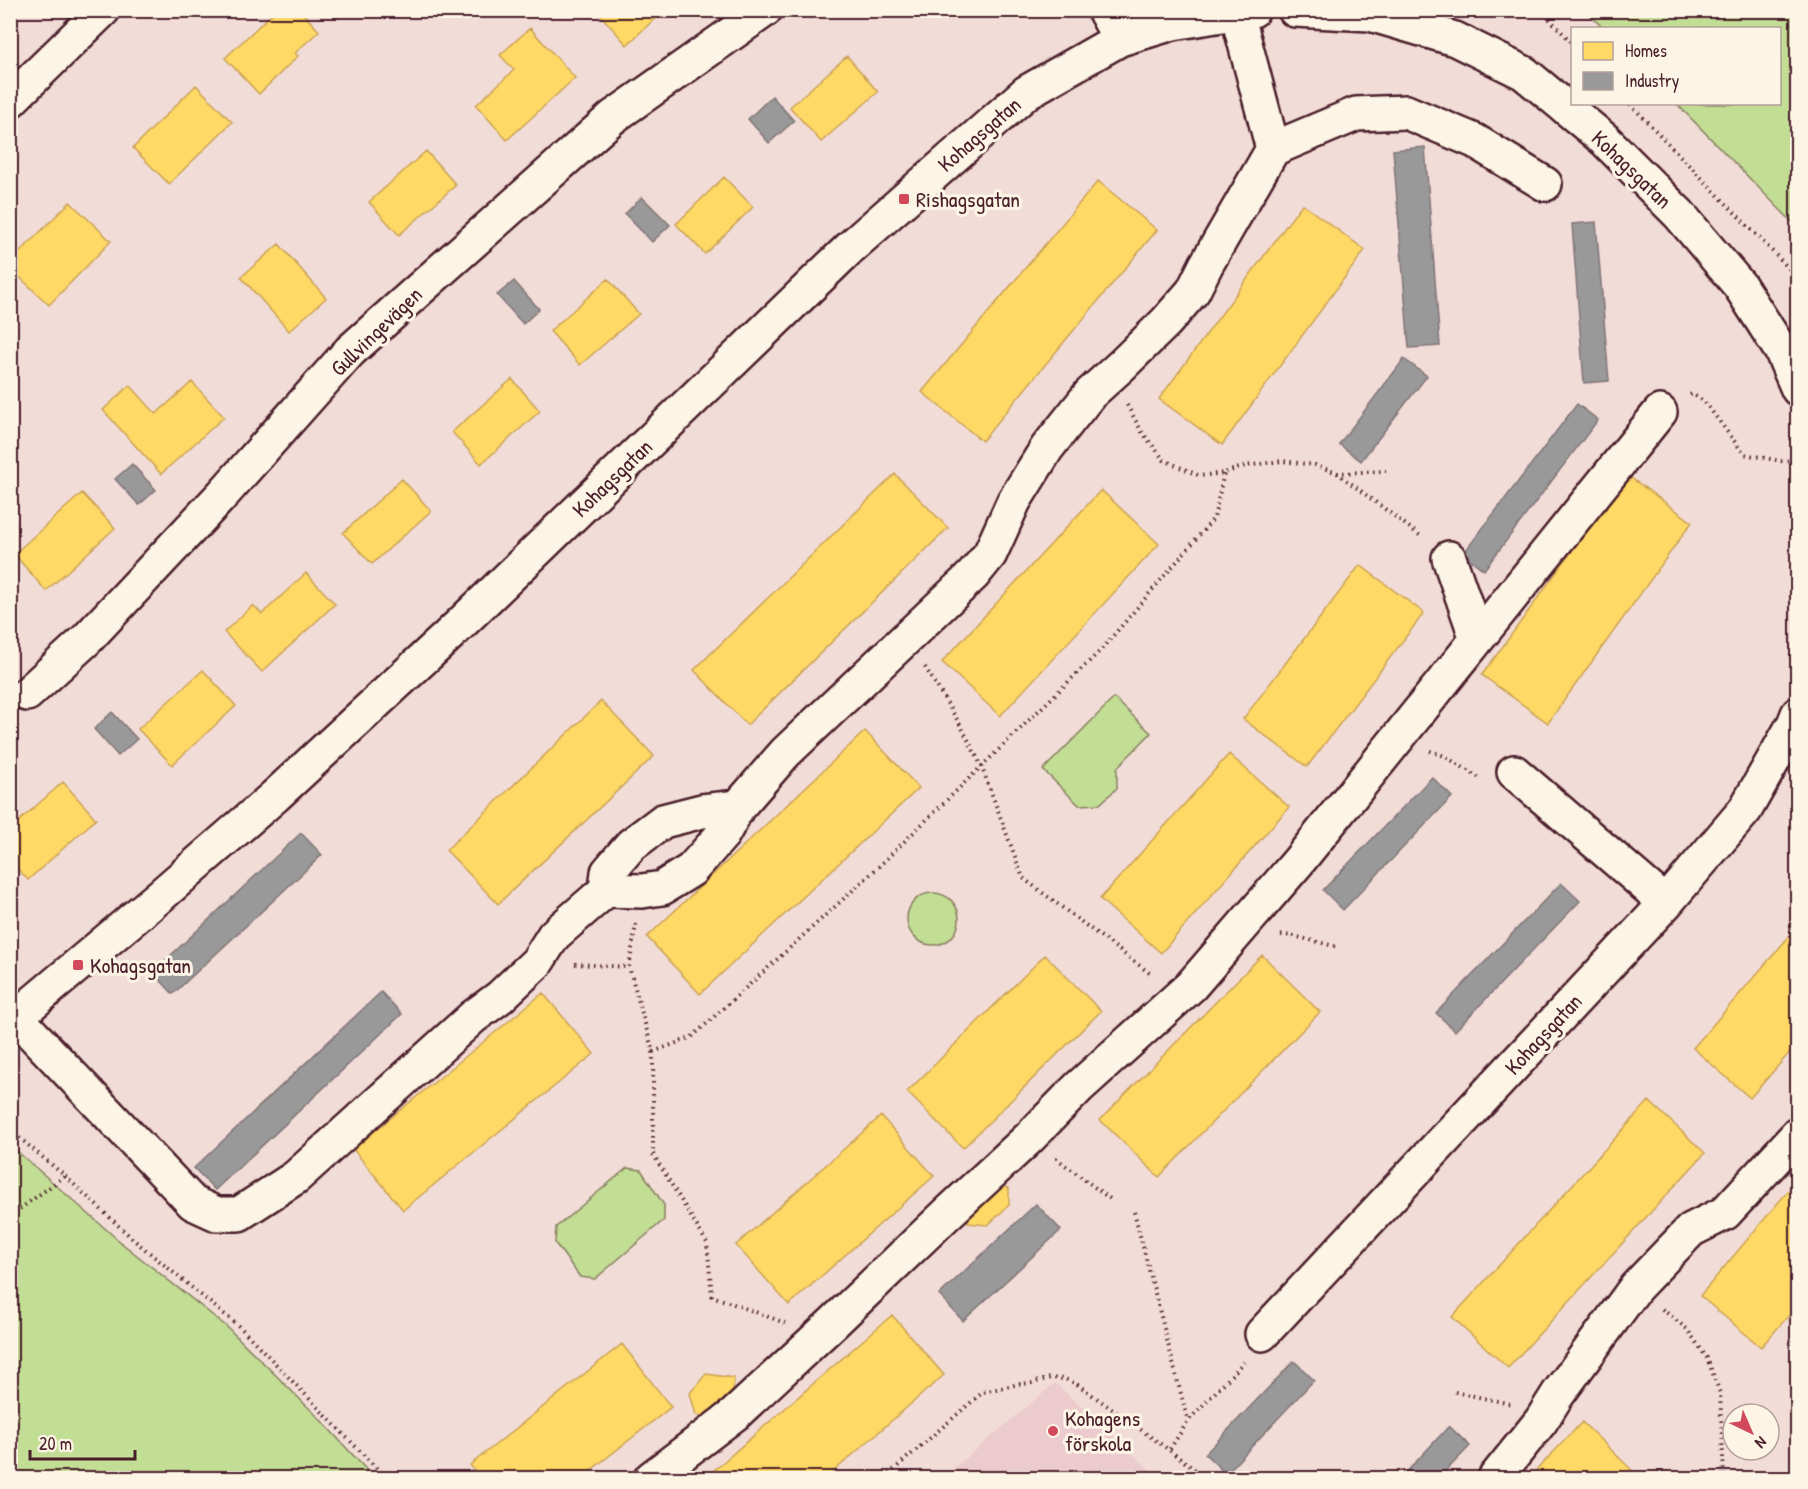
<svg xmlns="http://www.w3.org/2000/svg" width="1808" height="1489" font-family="'Patrick Hand',sans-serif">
<rect width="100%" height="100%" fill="#f2dcd7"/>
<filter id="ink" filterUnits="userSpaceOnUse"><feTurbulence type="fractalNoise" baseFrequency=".0167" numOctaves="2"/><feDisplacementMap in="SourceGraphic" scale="12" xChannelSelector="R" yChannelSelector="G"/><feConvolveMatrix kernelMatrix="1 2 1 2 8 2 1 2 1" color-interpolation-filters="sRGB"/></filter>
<g filter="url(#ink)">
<path fill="#ebcbcd" d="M1055,1383L1159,1478H942Z"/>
<path fill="#c2dd94" stroke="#867e60" stroke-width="1.5" d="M1586,11H1797V227L1677,104H1780V28H1603Z
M1114,698L1151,733L1117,768V788L1100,804L1079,805L1043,770Z
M907 919a26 26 0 1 1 52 0a26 26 0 1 1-52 0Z
M11,1146L124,1245L226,1326L319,1418L374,1478H17L10,1470Z
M627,1168L641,1170L664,1205V1220L595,1279L580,1277L555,1243L556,1227Z"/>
<path fill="#ffd966" stroke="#c9a154" stroke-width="1.5" d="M276,10H300L319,31L295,53L298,56L259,94L225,58Z
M596,10H664L627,45Z
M530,28L575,78L507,140L476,105L514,70L500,55Z
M847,56L878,92L821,142L790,107Z
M196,85L232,122L169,184L133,148Z
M426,151L456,185L399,235L369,202Z
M724,177L753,207L705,254L676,224Z
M1098,181L1157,230L982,441L922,392Z
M70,202L111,241L49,305L10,268V262Z
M1302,204L1365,250L1222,445L1159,399Z
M279,244L326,298L289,331L241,277Z
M608,279L639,314L580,365L550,331Z
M512,379L540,411L481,464L452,432Z
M192,382L224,417L161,474L103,410L130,385L156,414Z
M895,474L948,528L747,725L694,670Z
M1627,475L1692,522L1548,723L1482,675Z
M402,479L431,511L372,564L343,533Z
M1101,490L1159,544L1000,716L942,662Z
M82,493L115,528L46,591L14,554Z
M1360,565L1424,613L1307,767L1243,719Z
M306,573L335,604L262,672L224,632L253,605L262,614Z
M203,670L236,706L172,765L138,729Z
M601,701L654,756L498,904L446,850Z
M865,731L919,788L700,994L647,937Z
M1229,754L1289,807L1161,953L1100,899Z
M63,782L96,819L28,880L10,861V829Z
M1798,926V1043L1750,1098L1693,1048Z
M1045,955L1101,1011L963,1148L907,1092Z
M1262,955L1320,1012L1159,1177L1100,1120Z
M543,993L594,1054L403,1210L353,1149Z
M1649,1101L1705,1153L1508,1368L1452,1317Z
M881,1116L934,1176L789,1305L736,1245Z
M1798,1179V1305L1761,1347L1700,1296Z
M991,1184L1009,1188V1205L988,1225L968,1223V1207Z
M892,1315L944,1375L826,1478H705Z
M622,1344L671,1407L581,1478H481L470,1465Z
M706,1374L734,1378L733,1396L712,1416L696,1415L690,1393Z
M1582,1422L1639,1477L1638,1478H1529Z"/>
<path fill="#999" stroke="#817478" stroke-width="1.5" d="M772,96L794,121L769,143L748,119Z
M1425,147L1440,346L1409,348L1393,150Z
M642,197L670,225L652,242L625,214Z
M1596,222L1609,381L1584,383L1572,224Z
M514,281L539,309L523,324L497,295Z
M1404,359L1427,376L1361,461L1339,444Z
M1577,404L1598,420L1484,570L1463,554Z
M132,464L156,490L139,505L115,479Z
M112,712L137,739L118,756L94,729Z
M1432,777L1452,797L1343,910L1323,890Z
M301,833L322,855L173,994L153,972Z
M1561,883L1580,901L1455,1031L1436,1013Z
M381,992L402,1014L215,1190L194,1168Z
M1036,1204L1061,1230L963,1321L939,1295Z
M1294,1361L1314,1380L1226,1474L1205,1454Z
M1449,1426L1470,1446L1439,1478H1401Z"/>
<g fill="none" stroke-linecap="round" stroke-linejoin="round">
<defs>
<path id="minor" d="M1104,10L1120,39
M1295,10L1370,14L1455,39L1524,73L1605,140L1679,214L1740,286L1782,352L1798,389
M1237,13L1273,149L1356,114L1406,112L1475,141L1545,184
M10,101L103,10
M1449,558L1477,639
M27,694L86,640L223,494L350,351L613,117L765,10
M1514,772L1666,903
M606,890L608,872L631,845L663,821L702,811L738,807
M16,1017L193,1203L217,1214H239L296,1177L473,1017L500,997L537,962L554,935L606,890L642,891L662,888L691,870L723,834L738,807L785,753L973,575L990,554L1014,501L1047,448L1090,394L1122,365L1166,322L1193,291L1206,265L1273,149
M10,1022L160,896L275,796L450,634L852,246L1027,92L1120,39L1173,23L1253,10
M1262,1334L1666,903L1745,810L1794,724L1798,714
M651,1478L735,1414L833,1323L947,1214L1029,1138L1079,1087L1191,986L1298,862L1660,412
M1495,1478L1541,1421L1558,1394L1636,1287L1691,1230L1725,1213L1798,1134"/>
</defs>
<use href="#minor" stroke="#4a1f2b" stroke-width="38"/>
<path stroke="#4a1f2b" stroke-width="4" stroke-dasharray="1.5 4.5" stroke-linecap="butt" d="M1541,10L1572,43
M1630,104L1798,278
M1690,395L1692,394L1704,401L1744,454L1781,461L1798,460
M1127,405L1142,432L1164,460L1200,476L1224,473L1245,466L1282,461L1315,465L1337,473L1422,537
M1337,473L1386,471
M925,667L961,726L981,765L1023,878L1152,975
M1430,751L1445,756L1481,779
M636,924L629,967L653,1052V1154L707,1243L712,1296L785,1323
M1281,935L1294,936L1338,947
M575,964L629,967
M653,1052L692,1037L874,871L1101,650L1214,518L1224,473
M10,1130L65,1176L134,1240L241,1328L386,1478
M1056,1158L1113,1201
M1134,1212L1188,1421
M10,1216L65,1176
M1662,1309L1687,1329L1707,1358L1720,1393L1724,1478
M1455,1392L1512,1404
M1170,1449L1188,1421L1244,1362
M884,1478L983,1392L1019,1384L1032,1383L1050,1378L1065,1379L1077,1384L1169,1450L1206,1478"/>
<use href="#minor" stroke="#fcf5e5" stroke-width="33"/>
</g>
</g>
<g fill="#d1495b" stroke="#fcf5e5" stroke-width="2">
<rect x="898" y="193" width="12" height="12" rx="3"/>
<rect x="72" y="959" width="12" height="12" rx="3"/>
<circle cx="1053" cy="1431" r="6"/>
</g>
<g text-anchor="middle" stroke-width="6" stroke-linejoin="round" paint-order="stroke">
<g font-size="22" fill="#4a1f2b" stroke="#fcf5e5">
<text transform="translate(979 134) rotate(-41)" y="8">Kohagsgatan</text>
<text transform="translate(1632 169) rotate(44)" y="8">Kohagsgatan</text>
<text transform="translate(376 331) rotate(-44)" y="8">Gullvingevägen</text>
<text transform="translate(612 478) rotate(-44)" y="8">Kohagsgatan</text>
<text transform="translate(1543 1034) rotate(-47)" y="8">Kohagsgatan</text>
</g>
<g font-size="22" fill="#4a1f2b" stroke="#fcf5e5" text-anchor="start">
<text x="916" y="207">Rishagsgatan</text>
<text x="90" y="973">Kohagsgatan</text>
<text x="1065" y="1426">Kohagens<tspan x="1065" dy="25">förskola</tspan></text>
</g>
</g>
<rect width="1808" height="1489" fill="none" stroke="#fcf5e5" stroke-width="36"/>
<rect x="18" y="18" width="1772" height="1453" fill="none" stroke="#4a1f2b" stroke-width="2" filter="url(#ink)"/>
<rect x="1571" y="27" width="210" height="78" fill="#fcf5e5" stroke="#b59f9b" stroke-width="1.5"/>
<rect x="1583" y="42" width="30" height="18" fill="#ffd966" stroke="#b59f9b" stroke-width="1.5"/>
<text x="1625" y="57" font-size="18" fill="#4a1f2b">Homes</text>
<rect x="1583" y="72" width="30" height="18" fill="#999999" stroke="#b59f9b" stroke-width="1.5"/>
<text x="1625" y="87" font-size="18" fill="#4a1f2b">Industry</text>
<g transform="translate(1751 1432) rotate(136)"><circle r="28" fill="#fcf5e5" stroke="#b59f9b" stroke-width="1.5"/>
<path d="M0-4.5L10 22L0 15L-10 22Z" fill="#d1495b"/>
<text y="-9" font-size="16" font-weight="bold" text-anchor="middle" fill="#4a1f2b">N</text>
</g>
<path d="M30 1450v9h105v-9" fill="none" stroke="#4a1f2b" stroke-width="3"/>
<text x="39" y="1450" font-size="18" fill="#4a1f2b" stroke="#fcf5e5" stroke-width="4.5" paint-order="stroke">20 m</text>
</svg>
